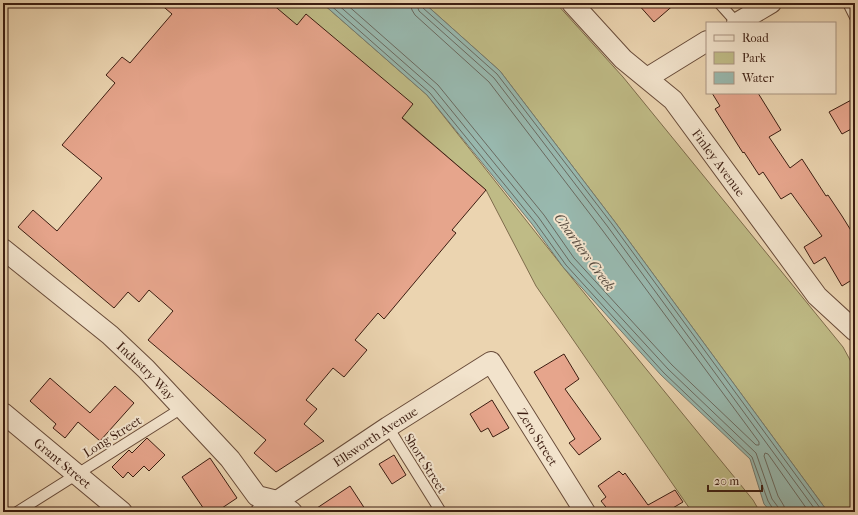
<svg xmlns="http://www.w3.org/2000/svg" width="858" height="515" font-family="'IM FELL French Canon',serif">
<rect width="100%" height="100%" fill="#ebd4b0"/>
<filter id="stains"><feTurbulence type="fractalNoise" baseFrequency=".005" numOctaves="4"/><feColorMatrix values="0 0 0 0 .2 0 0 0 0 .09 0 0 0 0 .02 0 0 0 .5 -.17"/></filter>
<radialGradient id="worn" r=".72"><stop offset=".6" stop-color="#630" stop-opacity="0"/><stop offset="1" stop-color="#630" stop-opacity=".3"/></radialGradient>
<path fill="#bfbb86" stroke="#7e6c4c" d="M270,3H322L427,95L563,267L753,500L760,512H692L536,286L486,190Z
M424,3H556L623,77L843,347L855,369V512H828L615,222L500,71Z"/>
<path fill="#98b8ae" stroke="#737a6f" d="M322,3H424L500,71L615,222L828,512H771L764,504L750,459L661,375L563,267L532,224L427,95Z"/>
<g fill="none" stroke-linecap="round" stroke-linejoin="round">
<path stroke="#6a6a60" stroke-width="1" d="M328,3L430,93L535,222L566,265L664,373L752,457L768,501L773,509L774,512
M336,3L434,89L539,218L570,262L668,369L756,453L772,499L778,507L779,512
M345,3L438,85L544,215L574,258L672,365L756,445H759V442L603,231L489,82L415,15L412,10L410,3
M416,3L419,11L494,78L608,227L817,512
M421,3L423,8L497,74L612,224L823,512
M785,512L784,506L778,496L764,456L765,453L768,454L809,512"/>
</g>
<path fill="#e6a58c" stroke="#3c1d11" d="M159,3H271L297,25L306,14L413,104L402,118L486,190L452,230L456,233L384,319L378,313L355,340L367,350L344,377L333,368L306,400L317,409L304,424L324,441L276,472L254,453L266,440L148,340L173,311L149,290L139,302L128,292L114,308L18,227L33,210L57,231L102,178L62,145L115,83L106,75L122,57L130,63L172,14Z
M637,3H676L654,22Z
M712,93H758L781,130L769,137L790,168L802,159L826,196L828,195L842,216L855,237V278L842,286L825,257L814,264L804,247L822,236L791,193L781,199L763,172L759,175L744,152L743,153L715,109L720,106Z
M855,98V127L842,134L829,112Z
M564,354L579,379L565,389L601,439L579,455L569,443L575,439L534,372Z
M50,378L90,413L115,386L134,403L100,441L78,422L65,438L53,428L56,424L30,401Z
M492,400L509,428L493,437L488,428L481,432L470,414Z
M147,438L165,455L149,471L144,466L133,477L128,472L123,478L112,467L129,450L132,453Z
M394,455L406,475L392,484L379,464Z
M210,458L237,498L216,512H206L182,477Z
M619,471L623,475L625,473L648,505L675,490L683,502L666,512H610L601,501L606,497L598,486Z
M350,486L367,512H311Z"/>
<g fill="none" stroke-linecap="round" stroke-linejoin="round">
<defs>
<path id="lane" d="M719,3L737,23
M848,3L855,17
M388,427L441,512
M17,512L182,408"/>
<g id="street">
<path id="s1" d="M572,3L623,59L673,100L817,296L855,331"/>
<path d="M737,23L771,3"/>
<path d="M647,78L707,41"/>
<path id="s2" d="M3,249L110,335L146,369L230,459L257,496L277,501L292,512"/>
<path id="s3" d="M3,413L122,512"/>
<path id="s4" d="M261,512L388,427L491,362L585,512"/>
</g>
</defs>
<use href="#lane" stroke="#684b39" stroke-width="12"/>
<use href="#street" stroke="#684b39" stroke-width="22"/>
<use href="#lane" stroke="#f2e3cc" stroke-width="10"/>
<use href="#street" stroke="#f2e3cc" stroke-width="20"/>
</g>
<g text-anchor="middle" stroke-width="4" stroke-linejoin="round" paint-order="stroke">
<g font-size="13" fill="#3c1d11" stroke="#f2e3cc">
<text dy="5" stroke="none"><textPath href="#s1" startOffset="218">Finley Avenue</textPath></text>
<text dy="5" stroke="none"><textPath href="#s2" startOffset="188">Industry Way</textPath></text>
<text transform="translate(112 436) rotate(-32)" y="5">Long Street</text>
<text dy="5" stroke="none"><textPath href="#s4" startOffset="137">Ellsworth Avenue</textPath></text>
<text dy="5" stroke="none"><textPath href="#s4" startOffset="363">Zero Street</textPath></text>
<text dy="5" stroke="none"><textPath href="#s3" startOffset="78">Grant Street</textPath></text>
<text transform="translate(426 463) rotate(58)" y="5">Short Street</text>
</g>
<g font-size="14" font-style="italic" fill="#584c40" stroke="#f2e3cc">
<text transform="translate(585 252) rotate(54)" y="5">Chartiers Creek</text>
</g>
</g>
<rect width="858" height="515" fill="none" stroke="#ebd4b0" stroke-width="16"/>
<rect x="4" y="4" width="850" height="507" fill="none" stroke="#3c1d11" stroke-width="2"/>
<rect x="8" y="8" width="842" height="499" fill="none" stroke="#3c1d11"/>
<rect x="706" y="22" width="130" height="72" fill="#f2e3cc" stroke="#a99481"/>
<rect x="714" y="35" width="20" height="6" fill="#f2e3cc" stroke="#a99481"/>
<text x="742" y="42" font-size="12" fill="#3c1d11">Road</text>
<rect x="714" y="52" width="20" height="12" fill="#bfbb86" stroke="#a99481"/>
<text x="742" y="62" font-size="12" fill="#3c1d11">Park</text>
<rect x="714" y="72" width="20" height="12" fill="#98b8ae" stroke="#a99481"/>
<text x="742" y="82" font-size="12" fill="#3c1d11">Water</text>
<path d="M708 485v6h54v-6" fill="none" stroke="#3c1d11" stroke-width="2"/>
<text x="714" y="485" font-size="12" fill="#3c1d11" stroke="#f2e3cc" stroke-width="3" paint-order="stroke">20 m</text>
<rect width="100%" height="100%" filter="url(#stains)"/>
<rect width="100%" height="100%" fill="url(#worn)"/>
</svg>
